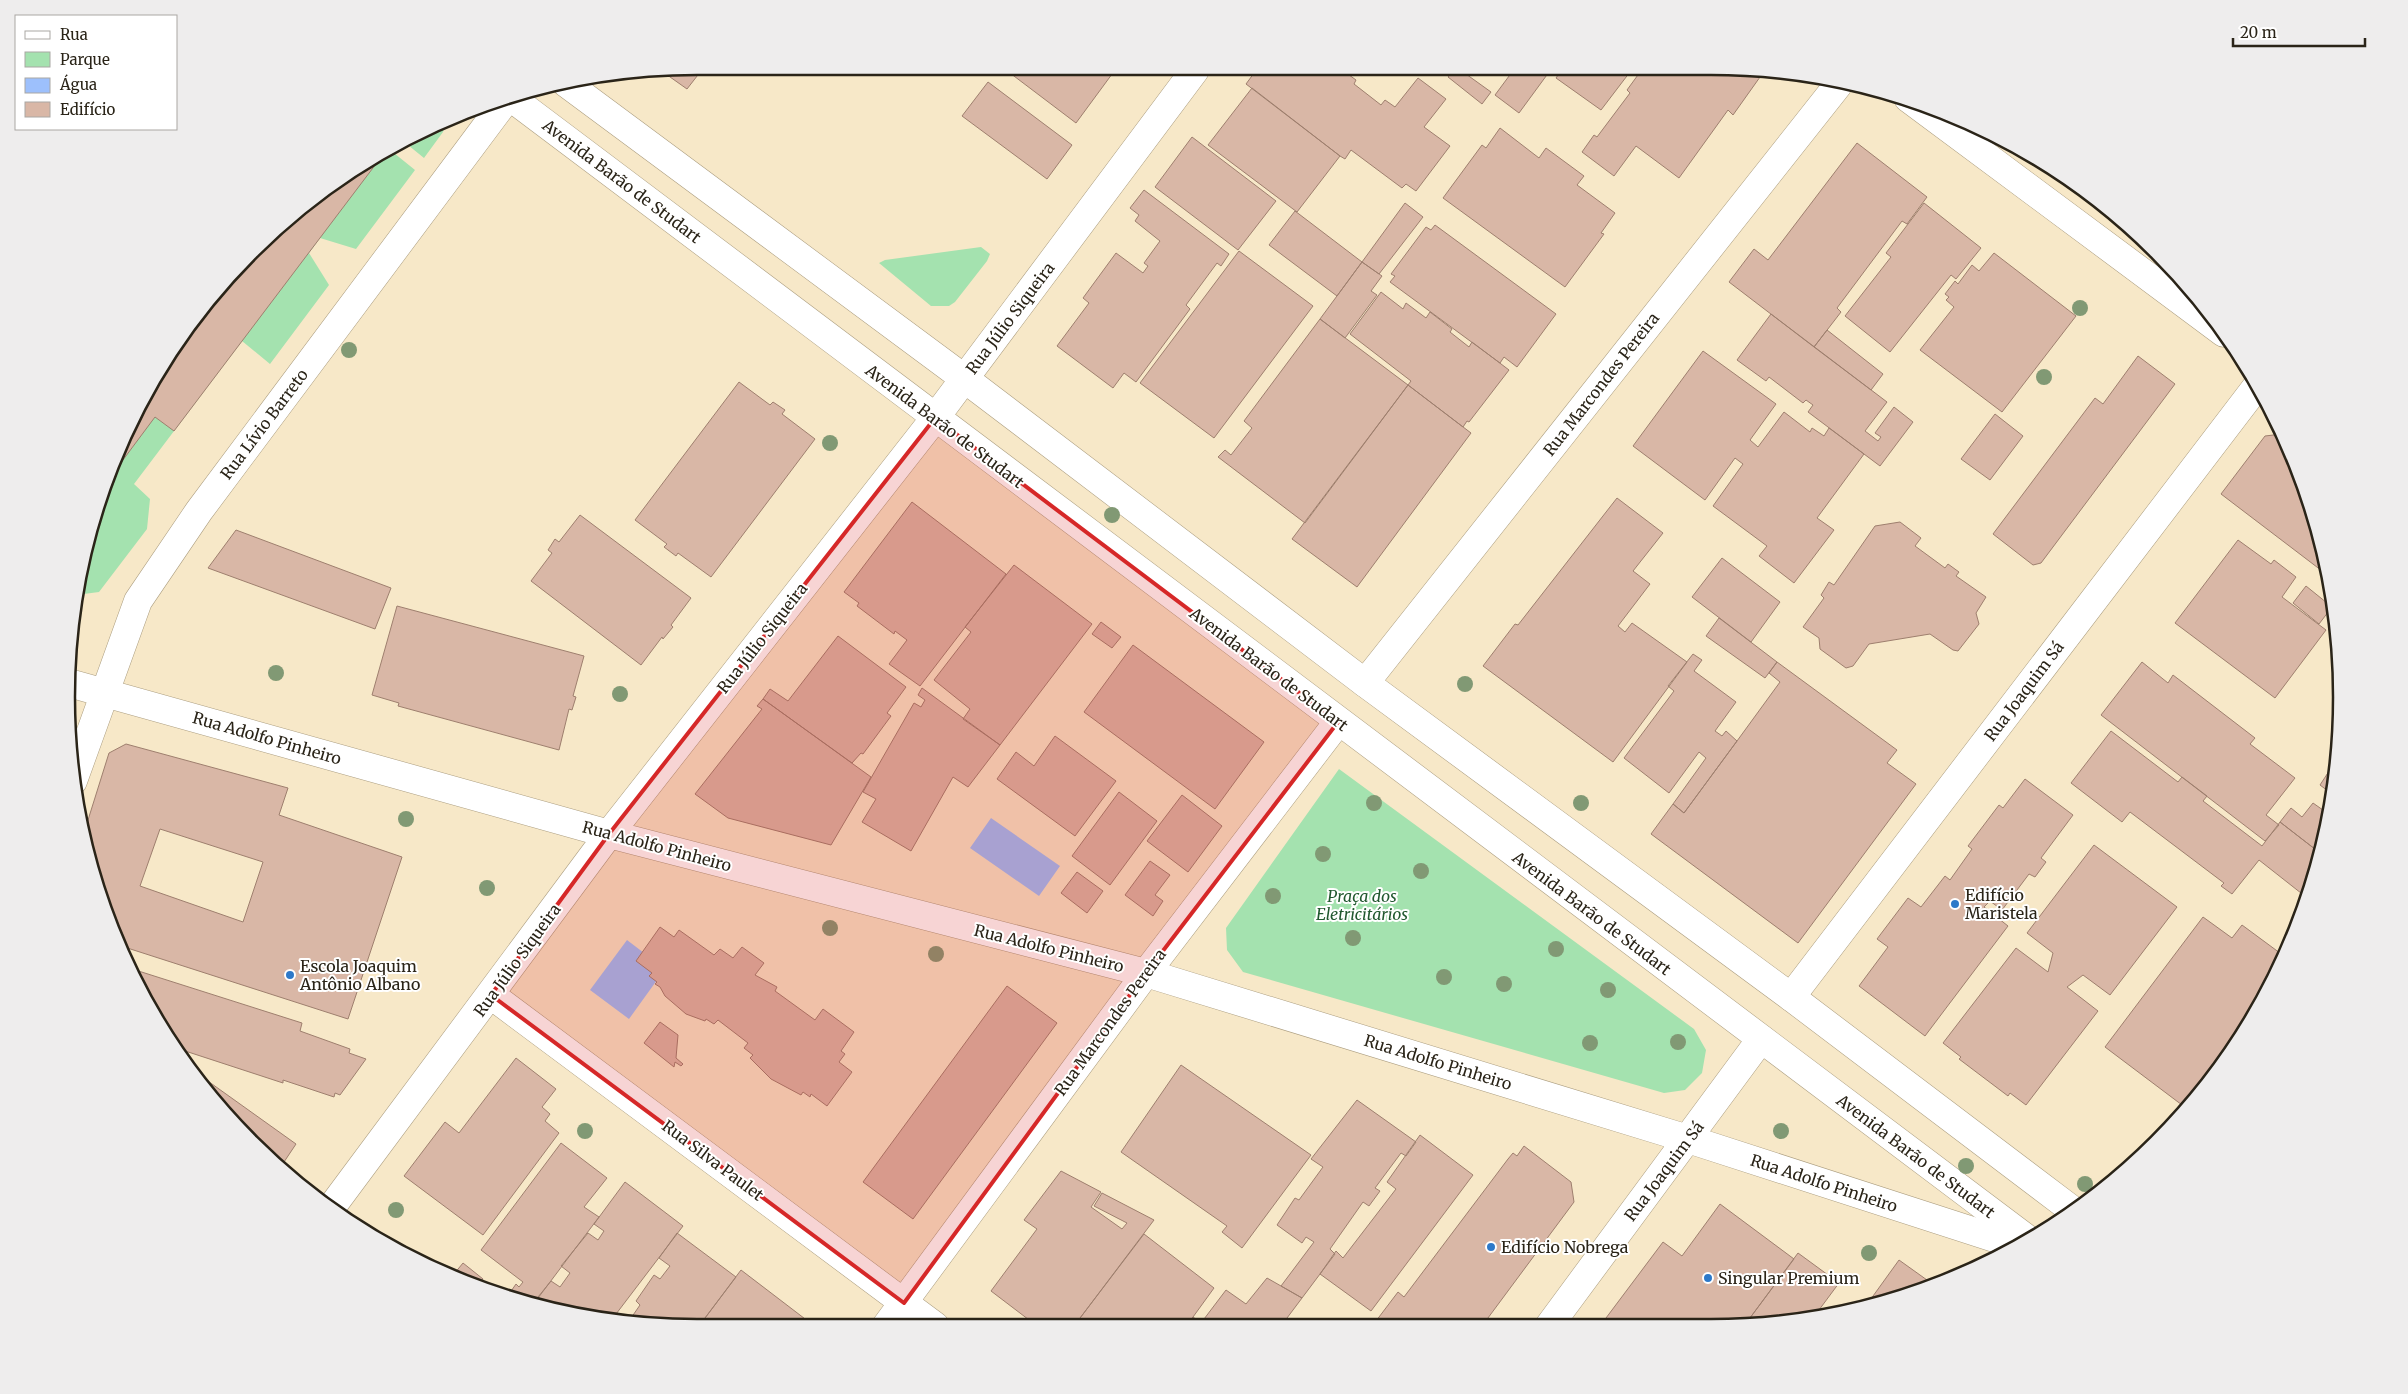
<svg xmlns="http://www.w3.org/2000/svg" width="2408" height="1394" font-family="Merriweather,serif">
<rect width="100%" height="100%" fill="#f7e8c8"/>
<path fill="#a4e2af" d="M446,120L443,132L424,158L403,141L418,131Z
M389,149L415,170L356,249L320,238L309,253L329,285L270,364L242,341L134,484L150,499L147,529L99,592L76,595L88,533L131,418L173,346L251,251L313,196Z
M981,247L990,254L987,261L955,302L949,306H931L879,263L885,260Z
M1339,769L1694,1029L1706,1050L1702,1073L1685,1090L1664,1093L1243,972L1227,950L1226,928Z"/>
<path fill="#9dc0fc" d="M991,818L1060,866L1039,896L970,848Z
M627,940L665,969L629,1019L590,990Z"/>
<path fill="#d9b7a6" stroke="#9e7f6e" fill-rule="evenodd" d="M1515,68H1552L1519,113L1495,95Z
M1563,68H1633L1601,110L1556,78Z
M1643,68H1753L1765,70L1733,115L1728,110L1679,178L1636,146L1614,176L1582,152L1594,135L1597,137L1630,93L1627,90Z
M1257,69H1341L1356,80L1354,84L1381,105L1385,100L1395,107L1418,78L1446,99L1424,127L1450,146L1416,191L1406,184L1402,188L1351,150L1345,159L1340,156L1246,84Z
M1454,69H1459L1491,92L1482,104L1448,77Z
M1006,70H1115L1076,123Z
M701,71L687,89L663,72Z
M988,82L1072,145L1047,179L962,116Z
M1252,88L1340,156L1297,212L1208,145Z
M1500,128L1539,158L1546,148L1584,176L1577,185L1615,213L1601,233L1604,234L1565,287L1443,198L1482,145L1486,148Z
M1192,137L1276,201L1238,250L1155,187Z
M1857,143L1927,197L1907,224L1902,221L1837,308L1841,312L1814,347L1729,282L1754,249L1768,260Z
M385,152L174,431L155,417L108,480L131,418L173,346L251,251L313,196Z
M1144,190L1229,254L1221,266L1217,263L1186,305L1190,309L1136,382L1124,373L1113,388L1057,346L1089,303L1083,298L1116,253L1143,273L1148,266L1144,263L1160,241L1135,221L1139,215L1130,208Z
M1405,203L1423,217L1379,274L1362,262Z
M1924,203L1981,248L1956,279L1951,275L1890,352L1845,316L1891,257L1886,253Z
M1295,211L1362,262L1337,296L1269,245Z
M1435,225L1556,314L1517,367L1504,357L1500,363L1390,282L1395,276L1391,274L1426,227L1431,230Z
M1239,251L1313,306L1214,438L1140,383Z
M1994,253L2076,316L2002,412L1920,350L1954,307L1946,300L1949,297L1945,294L1955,281L1958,284L1972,265L1979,271Z
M1362,262L1382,276L1371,291L1377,295L1345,338L1320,319Z
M1381,292L1403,309L1406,303L1426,318L1430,312L1452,329L1450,332L1469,347L1472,342L1509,370L1469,422L1467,421L1463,427L1408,385L1411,381L1350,334Z
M1771,314L1887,402L1865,431L1878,441L1881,437L1875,433L1894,407L1913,422L1880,466L1808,412L1813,405L1806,400L1803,403L1769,377L1766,381L1737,360Z
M1320,319L1408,385L1305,523L1218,457L1225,450L1231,455L1252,428L1244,421Z
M1827,330L1883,374L1871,390L1814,347Z
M1703,351L1776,404L1750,440L1758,447L1784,412L1810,432L1812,428L1824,436L1829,428L1864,454L1817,518L1834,530L1794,583L1759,556L1767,546L1713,506L1743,464L1735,458L1705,500L1633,446Z
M2138,356L2175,384L2041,563L2033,565L1993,534L2095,398L2103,404Z
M739,382L770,405L773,402L785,410L782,414L815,439L711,577L678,553L676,556L664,547L667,544L635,520Z
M1408,385L1471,433L1357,587L1292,539Z
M1995,414L2023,436L1990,480L1961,459Z
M2282,434L2294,455L2330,577L2221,494L2265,436Z
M1617,498L1663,533L1633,571L1650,584L1618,626L1625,632L1632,623L1687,662L1613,762L1483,666L1515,624L1518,625Z
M912,502L1006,574L920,686L889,664L907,640L895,631L894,634L857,606L859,603L844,592Z
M580,515L691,598L671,625L673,627L663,639L662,637L641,665L531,581L552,553L548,550L555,539L559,542Z
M1900,522L1921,538L1915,546L1945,568L1948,564L1959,572L1956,576L1986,597L1976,613L1979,624L1958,651L1953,650L1930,634L1869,644L1853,666L1846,668L1820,649L1819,638L1803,627L1824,598L1821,595L1829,582L1834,585L1875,526Z
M236,530L391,588L375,629L208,568Z
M2238,540L2271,564L2274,560L2296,577L2282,597L2326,630L2275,698L2175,623Z
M1722,558L1780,602L1751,642L1692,597Z
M1014,565L1092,624L1000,745L963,719L970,709L934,680L971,632L965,627Z
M2306,586L2332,607L2319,624L2293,603Z
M397,606L584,656L573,696L576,697L572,710L569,709L559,750L398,706L399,703L372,695Z
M1719,618L1777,662L1765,678L1706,636Z
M1101,622L1121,637L1112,648L1092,634Z
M838,636L906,687L887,713L891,716L863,754L861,753L852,763L763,699L770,689L788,701Z
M1133,645L1264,742L1215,809L1084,712Z
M1693,654L1702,660L1694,671L1736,702L1715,731L1722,736L1726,731L1737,741L1684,813L1673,804L1706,758L1699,752L1669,793L1624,758L1674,691L1668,686Z
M1777,662L1897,750L1887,763L1916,784L1798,943L1651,834L1673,804L1684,813L1737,741L1780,682L1769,673Z
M2142,662L2168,683L2173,675L2255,738L2250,744L2295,778L2266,815L2279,825L2265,841L2101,715Z
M922,688L1000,745L968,787L953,777L911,851L862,822L876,799L863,792L914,703L921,707L925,700L918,695Z
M763,699L871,777L831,845L728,818L695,794L762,709L757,706Z
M2111,731L2178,782L2182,777L2207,796L2203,801L2262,846L2280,822L2320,853L2306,897L2259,860L2232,894L2221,886L2224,883L2130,812L2122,822L2071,783Z
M1055,736L1116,781L1075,836L997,779L1016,752L1034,766Z
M126,744L288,788L279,815L402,857L348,1019L118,945L83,836L109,753ZM160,829L263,862L243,922L140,886Z
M2335,762L2332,794L2320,785Z
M2025,779L2073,815L2041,858L2046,862L2035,877L2029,874L2002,910L1990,901L1984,907L2008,926L1925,1036L1859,986L1888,947L1877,939L1908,898L1921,907L1945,876L1950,880L1972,849L1968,846L1999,805L2003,808Z
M1119,792L1157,821L1110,885L1072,856Z
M1182,795L1222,826L1188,872L1147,841Z
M2313,803L2330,815L2320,853L2280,822L2291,808L2302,817Z
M2094,845L2177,907L2110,995L2083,975L2067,987L2098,1011L2026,1105L2010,1093L2008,1096L1959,1059L1961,1057L1943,1043L2016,948L2048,972L2053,953L2027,933Z
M1150,861L1170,875L1155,895L1163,901L1153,916L1125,895Z
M1077,872L1103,891L1087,913L1061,893Z
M2203,917L2232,938L2242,925L2284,956L2236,1047L2186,1108L2105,1047Z
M660,927L674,937L679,930L714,955L720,949L733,958L742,947L764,963L755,975L777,987L775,991L815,1020L823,1009L854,1032L841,1051L845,1054L839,1062L852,1072L827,1106L811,1094L810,1097L803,1092L801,1095L771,1079L750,1058L753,1055L744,1048L748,1043L718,1020L714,1024L706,1019L705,1021L686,1014L665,996L660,987L655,984L657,982L649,976L652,973L636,961Z
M129,968L302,1023L300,1031L350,1049L349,1053L366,1059L340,1095L335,1093L334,1097L283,1080V1083L176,1048L151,1013Z
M1007,986L1057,1023L913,1219L863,1182Z
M660,1022L678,1035L676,1058L683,1064L681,1066L675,1062L674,1067L644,1043Z
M516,1058L556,1089L542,1107L550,1114L545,1121L559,1133L483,1235L404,1176L445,1122L459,1133Z
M1181,1065L1311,1155L1242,1248L1222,1232L1227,1226L1121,1152Z
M191,1069L296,1144L282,1165L223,1113Z
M1357,1100L1416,1142L1406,1156L1401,1153L1375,1188L1380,1191L1369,1206L1363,1202L1330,1249L1335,1254L1302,1298L1281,1286L1314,1242L1306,1237L1302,1243L1277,1225L1295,1198L1299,1200L1323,1167L1311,1159Z
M1420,1135L1473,1175L1371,1311L1320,1274L1336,1251L1343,1258L1396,1189L1387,1182Z
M561,1143L607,1178L584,1207L599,1217L535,1302L507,1297L516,1284L519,1287L523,1282L481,1250Z
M1524,1146L1571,1182L1574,1202L1482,1326H1386L1376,1321L1398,1292L1404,1297L1508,1159L1513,1153L1517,1156Z
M1061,1171L1101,1192L1091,1207L1122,1229L1127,1223L1094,1206L1102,1193L1154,1220L1074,1326H1037L991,1291L1037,1229L1024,1220Z
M625,1182L683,1226L613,1318L541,1304L543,1301L538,1297L551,1281L560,1287L570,1273L561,1266L588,1233L598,1240L604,1231L594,1224Z
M1720,1204L1794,1259L1744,1326H1600L1663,1242L1682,1256Z
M677,1233L736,1277L699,1326H655L629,1321L640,1305L636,1301L654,1275L660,1279L670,1266L659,1258Z
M1144,1234L1214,1288L1193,1317L1186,1326H1074Z
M1798,1253L1839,1283L1816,1314L1744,1326Z
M1899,1260L1934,1285L1913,1294L1868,1303Z
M463,1263L483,1279L478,1286L454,1274Z
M741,1270L813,1325L812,1326H699Z
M1267,1278L1302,1298L1281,1326H1186L1193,1317L1201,1323L1226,1290L1246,1304Z"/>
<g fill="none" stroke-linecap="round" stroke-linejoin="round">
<defs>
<path id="minor" d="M69,683L609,834L1146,973L1688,1139L2019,1246
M1365,683L1838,85
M73,781L138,601L199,511L508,97
M491,995L935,1326
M1791,997L2257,386
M331,1208L609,834L935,418L1195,70
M886,1326L1146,973L1338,722
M1549,1326L1761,1039"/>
<path id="tertiary" d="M1908,98L2224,333"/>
<path id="primary" d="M566,83L965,379L1365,683L1791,997L2071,1209
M509,96L2030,1241"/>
</defs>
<use href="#minor" stroke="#ac9e80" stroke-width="29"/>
<use href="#tertiary" stroke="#ac9e80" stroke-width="29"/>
<use href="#primary" stroke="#ac9e80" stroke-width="29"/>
<use href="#minor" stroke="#fff" stroke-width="28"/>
<use href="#tertiary" stroke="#fff" stroke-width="28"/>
<use href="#primary" stroke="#fff" stroke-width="28"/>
</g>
<g fill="#819974">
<circle cx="2080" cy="308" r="8"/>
<circle cx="349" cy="350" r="8"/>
<circle cx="2044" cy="377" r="8"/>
<circle cx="830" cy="443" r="8"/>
<circle cx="1112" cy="515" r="8"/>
<circle cx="276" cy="673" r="8"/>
<circle cx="1465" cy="684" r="8"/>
<circle cx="620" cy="694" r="8"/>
<circle cx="1374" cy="803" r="8"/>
<circle cx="1581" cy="803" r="8"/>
<circle cx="406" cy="819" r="8"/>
<circle cx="1323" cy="854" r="8"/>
<circle cx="1421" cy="871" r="8"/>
<circle cx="487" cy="888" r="8"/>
<circle cx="1273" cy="896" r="8"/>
<circle cx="830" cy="928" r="8"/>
<circle cx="1353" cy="938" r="8"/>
<circle cx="1556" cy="949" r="8"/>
<circle cx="936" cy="954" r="8"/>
<circle cx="1444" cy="977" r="8"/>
<circle cx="1504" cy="984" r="8"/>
<circle cx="1608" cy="990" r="8"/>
<circle cx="1678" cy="1042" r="8"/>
<circle cx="1590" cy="1043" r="8"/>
<circle cx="585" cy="1131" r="8"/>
<circle cx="1781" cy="1131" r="8"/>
<circle cx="1966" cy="1166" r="8"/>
<circle cx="2085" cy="1184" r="8"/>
<circle cx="396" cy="1210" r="8"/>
<circle cx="1869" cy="1253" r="8"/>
</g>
<path fill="#d62828" fill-opacity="0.2" stroke="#d62828" stroke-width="4" stroke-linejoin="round" d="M935,418L1338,722L1146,973L904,1303L491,995L609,834Z"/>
<g fill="#2d79c9" stroke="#fff" stroke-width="2">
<circle cx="1955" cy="904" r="5"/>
<circle cx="290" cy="975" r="5"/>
<circle cx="1491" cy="1247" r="5"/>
<circle cx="1708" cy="1278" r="5"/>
</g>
<g text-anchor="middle" stroke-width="4" stroke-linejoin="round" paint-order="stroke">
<g font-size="16" fill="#2a2418" stroke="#fff">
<text transform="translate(622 181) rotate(37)" y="6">Avenida Barão de Studart</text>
<text transform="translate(1010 318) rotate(-53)" y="6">Rua Júlio Siqueira</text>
<text transform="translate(1601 384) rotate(-52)" y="6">Rua Marcondes Pereira</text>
<text transform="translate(264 424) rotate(-53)" y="6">Rua Lívio Barreto</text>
<text transform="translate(945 426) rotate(37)" y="6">Avenida Barão de Studart</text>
<text transform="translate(762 638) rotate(-52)" y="6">Rua Júlio Siqueira</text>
<text transform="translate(1269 669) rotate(37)" y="6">Avenida Barão de Studart</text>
<text transform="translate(2024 691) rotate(-53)" y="6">Rua Joaquim Sá</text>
<text transform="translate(267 738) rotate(16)" y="6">Rua Adolfo Pinheiro</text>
<text transform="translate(657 846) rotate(15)" y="6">Rua Adolfo Pinheiro</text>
<text transform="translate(1592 913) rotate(37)" y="6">Avenida Barão de Studart</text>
<text transform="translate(1049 948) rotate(14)" y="6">Rua Adolfo Pinheiro</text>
<text transform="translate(517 960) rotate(-54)" y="6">Rua Júlio Siqueira</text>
<text transform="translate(1110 1022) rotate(-54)" y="6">Rua Marcondes Pereira</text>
<text transform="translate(1438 1062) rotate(17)" y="6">Rua Adolfo Pinheiro</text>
<text transform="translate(1916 1156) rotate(37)" y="6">Avenida Barão de Studart</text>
<text transform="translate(713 1160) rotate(37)" y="6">Rua Silva Paulet</text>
<text transform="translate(1664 1171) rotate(-53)" y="6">Rua Joaquim Sá</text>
<text transform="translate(1824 1183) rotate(18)" y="6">Rua Adolfo Pinheiro</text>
</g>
<g font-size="16" fill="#2a2418" stroke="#fff" text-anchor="start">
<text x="1965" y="901">Edifício<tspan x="1965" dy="18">Maristela</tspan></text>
<text x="300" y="972">Escola Joaquim<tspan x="300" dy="18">Antônio Albano</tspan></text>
<text x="1501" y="1253">Edifício Nobrega</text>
<text x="1718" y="1284">Singular Premium</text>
</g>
<g font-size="16" font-style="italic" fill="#21582f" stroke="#fff">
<text x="1362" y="902">Praça dos<tspan x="1362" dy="18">Eletricitários</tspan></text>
</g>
</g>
<path d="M0 0H2408V1394H0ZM697 75H1711A622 622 0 0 1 2333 697V697A622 622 0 0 1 1711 1319H697A622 622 0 0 1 75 697V697A622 622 0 0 1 697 75Z" fill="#eeeded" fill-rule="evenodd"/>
<path fill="none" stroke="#2a2418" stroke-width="2.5" d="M697 75H1711A622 622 0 0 1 2333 697V697A622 622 0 0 1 1711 1319H697A622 622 0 0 1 75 697V697A622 622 0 0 1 697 75Z"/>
<rect x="15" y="15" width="162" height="115" fill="#ffffff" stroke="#aaa7a3"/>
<rect x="25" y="31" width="25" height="8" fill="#ffffff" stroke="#aaa7a3"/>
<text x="60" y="40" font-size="15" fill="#2a2418">Rua</text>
<rect x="25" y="52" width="25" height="15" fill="#a4e2af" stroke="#aaa7a3"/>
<text x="60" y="65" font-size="15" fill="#2a2418">Parque</text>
<rect x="25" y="78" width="25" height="15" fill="#9dc0fc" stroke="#aaa7a3"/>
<text x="60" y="90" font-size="15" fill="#2a2418">Água</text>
<rect x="25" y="102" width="25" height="15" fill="#d9b7a6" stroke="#aaa7a3"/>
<text x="60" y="115" font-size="15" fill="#2a2418">Edifício</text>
<path d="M2233 38v8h132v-8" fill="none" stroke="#2a2418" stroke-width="2.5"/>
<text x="2240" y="38" font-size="15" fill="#2a2418" stroke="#ffffff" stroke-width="4" paint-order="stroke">20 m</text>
</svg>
